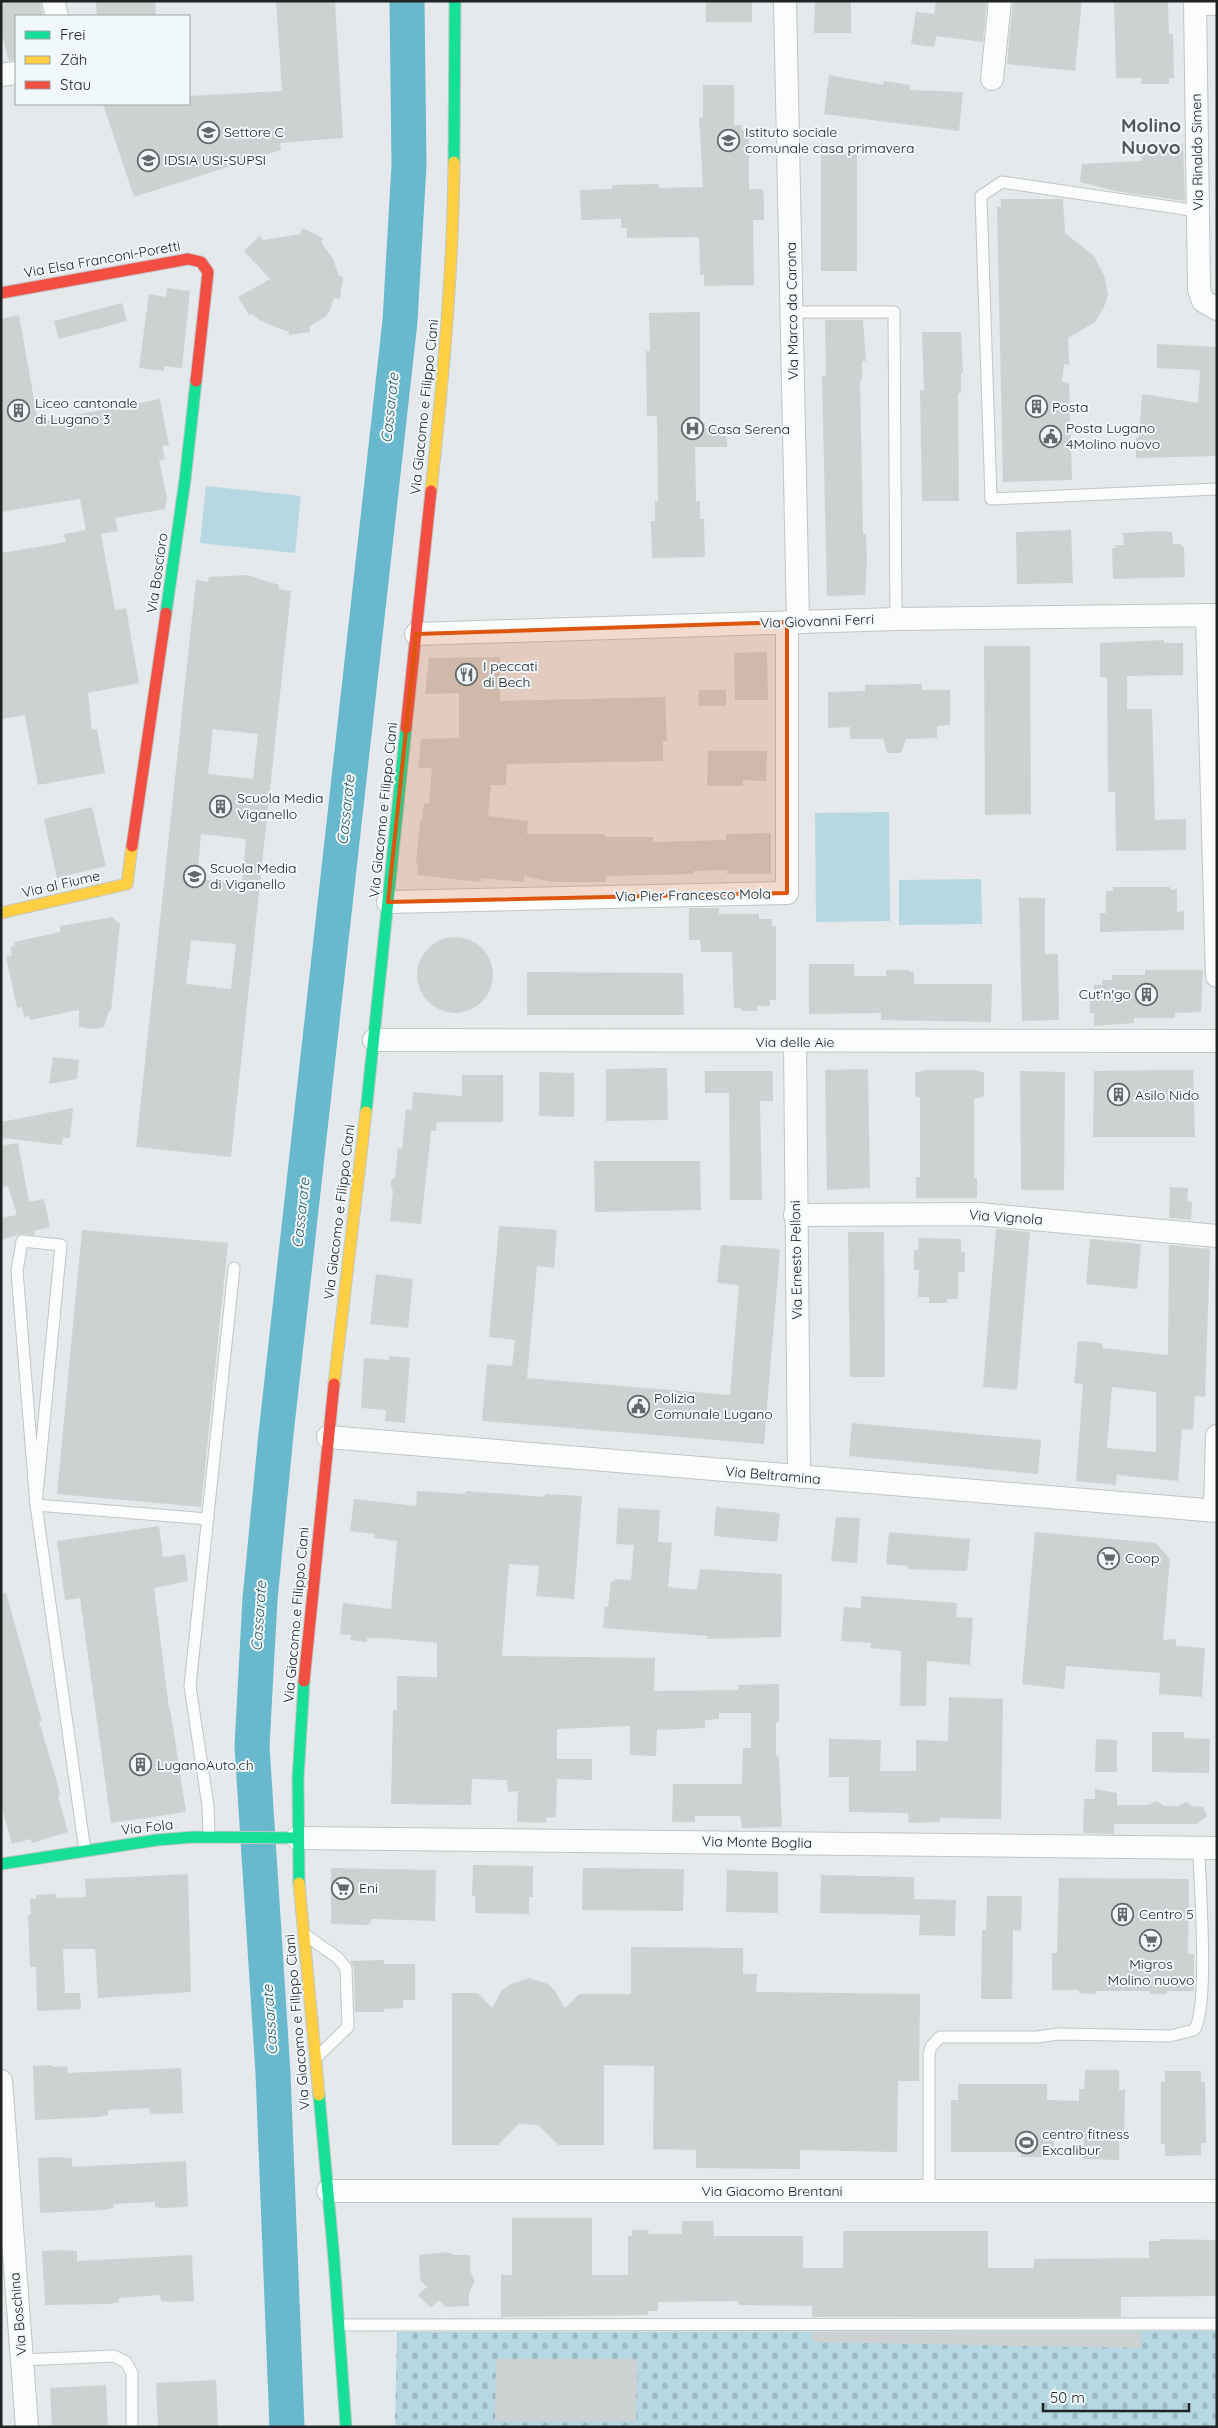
<svg xmlns="http://www.w3.org/2000/svg" width="1218" height="2428" font-family="Quicksand,sans-serif">
<defs>
<pattern id="cemetery-stones" width="16" height="16" patternUnits="userSpaceOnUse" patternTransform="scale(1.25)"><rect width="16" height="16" fill="#b6d8e2"/><path d="M2 7V4a2 2 0 0 1 4 0v3zM10 15v-3a2 2 0 0 1 4 0v3z" fill="#9cb9c2"/></pattern>
</defs>
<rect width="100%" height="100%" fill="#e5e9eb"/>
<path fill="url(#cemetery-stones)" d="M1217,2331V2427H395L397,2332Z"/>
<path fill="#b6d8e2" d="M206,486L301,496L295,553L200,543Z
M889,812L890,921L816,922L815,813Z
M981,879L982,924L899,925V880Z"/>
<g fill="none" stroke-linecap="round" stroke-linejoin="round">
<path stroke="#68b9cd" stroke-width="35" d="M287,2427L273,2073L252,1746L260,1599L276,1434L400,321L409,165L407,1"/>
</g>
<path fill="#ced1d2" fill-rule="evenodd" d="M1,1H40L43,16H16V60L9,61L1,31Z
M96,1H155L156,16H97Z
M276,1H335L343,138L280,143L281,150L134,197L103,104H189V96L282,91Z
M706,1H752V22H706Z
M815,1H851V33H814Z
M936,1H987L983,42L936,36L934,47L911,44L916,12L934,14Z
M1013,1H1082L1075,71L1007,64Z
M1114,1H1168L1169,34H1173L1174,78H1169V84H1141V78H1116Z
M829,75L883,85L884,81L910,85V90L963,92L959,131L824,114Z
M703,85H734V125H742V131H749V189H763L764,201V220H753L754,285L704,286V275H700L699,237L627,238V228H621V219L581,220L580,190L612,189V185L659,184V188L703,187L699,118L703,117Z
M1183,144L1185,201L1115,191L1080,182L1082,164L1142,161L1141,147Z
M821,154H857V271H821Z
M1001,199H1063L1065,233L1094,256L1104,275L1108,295L1104,307L1095,322L1068,338L1069,365L1064,364L1062,382L1069,383L1072,480L1003,482L997,207H1001Z
M303,228L323,238L321,242L333,259L339,276L343,277L340,299L334,298L330,310L325,317L310,326V332L289,335V332L261,321L252,314L249,315L238,297L270,279L244,251L260,236L263,240L300,234Z
M167,288L190,291L182,368L164,366V371L139,368L149,294L166,297Z
M122,303L127,321L59,339L54,321Z
M700,312V423H705V428H726L727,447H695L696,501H700V519H704L705,557L652,558L651,521H655V501H658L657,416H647L646,351H650L649,313Z
M19,315L38,422L160,399L169,445L162,446L165,459L159,460L167,498L165,509L115,518L118,531L101,534L115,610L126,608L139,683L88,693L92,730L97,729L105,773L38,785L25,715L1,719V553L66,542L64,534L86,530L80,499L1,512V319Z
M825,320H863L866,361H862V380H860L863,534H866L867,559L865,595L827,596L822,376H826Z
M922,332H961L963,373H961V393H958L959,501H922L920,390H924Z
M1157,344L1217,347V456L1136,458V437H1139L1142,394L1198,403L1200,370L1157,368Z
M1071,530L1073,583L1017,584L1016,532Z
M1161,531L1172,532L1173,544H1181V547L1184,546L1185,577L1113,579L1112,548H1116L1115,545H1124L1123,533Z
M247,575L279,585V589L291,591L231,1157L136,1147L196,580L208,582L209,577ZM213,729L258,734L253,779L208,774ZM201,834L246,839L242,883L197,879ZM191,940L236,944L231,989L186,984Z
M1164,640V643H1183V675L1127,676V709H1152L1155,820L1186,819V850L1116,851L1115,792H1108L1107,677H1100V643Z
M984,646H1030L1031,814L985,815Z
M767,652L768,700H735L734,653Z
M500,657V701L665,697L667,741H663V761L507,764L506,785H491L488,816L528,821L527,834H605V837H653V842L726,840V834L771,833V874H727V870L694,871V874L606,876V882H552L524,876L523,882L481,878V882L417,875L418,864H416L420,821H422L424,803L429,804L432,768H418L421,739L459,738V693L425,694L429,658Z
M922,684V690H950V725L937,726V738L906,739L901,753H887L883,739H850V727L828,728V692L865,691V685Z
M699,690H726V706H698Z
M708,751H767L766,781L743,780V786H707Z
M92,807L106,866L57,878L44,819Z
M1113,887H1170V890L1177,889V912L1184,911V930L1100,932V913H1106V891H1113Z
M1019,898H1045V954H1058L1059,1020L1022,1021Z
M689,908H719V914H759V919H772V926H776V1000H770V1006H757V1011H741V1008H734L732,952H701L700,940H689Z
M112,917L120,924L111,1011H109L104,1027L94,1029L79,1027V1010L30,1020L29,1016L24,1017L22,1007L17,1008L6,957L12,956L10,947L15,946L14,942L60,932V926Z
M417 975a38 38 0 1 1 76 0a38 38 0 1 1-76 0Z
M809,964H854V976H886V970H909V972H914V984H992L991,1022L881,1020V1013L809,1014Z
M1145,970H1203L1201,1012L1175,1013V1018H1134V1023L1094,1026V1013H1090V998H1094V985H1102V980H1112V975H1145Z
M527,972L683,973L684,1015H527Z
M53,1057L79,1060L77,1079L49,1084Z
M667,1068L668,1120L606,1121V1069Z
M868,1069L870,1188L827,1190L825,1070Z
M924,1070H976L984,1073V1096L974,1099V1178H977V1198H916V1177H920V1098L915,1096V1073Z
M1172,1070H1193L1195,1137H1093L1094,1071Z
M705,1071H773V1101H760L762,1200H730L729,1093H705Z
M1020,1071L1065,1072L1064,1190H1021Z
M539,1072L574,1073V1117L539,1116Z
M462,1075H503V1122H437L436,1131H431L421,1224L390,1221L393,1191L391,1188V1181L395,1178L398,1148L402,1149L406,1109L412,1110L413,1092L462,1096Z
M73,1108L70,1138L63,1137L62,1145L3,1138L1,1122Z
M18,1143L29,1202L44,1199L50,1227L34,1231L35,1235L20,1234L1,1240V1218L17,1215L8,1186L1,1187V1146Z
M594,1161H700L701,1210L595,1212Z
M1170,1187L1188,1188L1187,1201L1192,1202L1191,1220L1169,1218Z
M499,1226L557,1230L554,1268L537,1266L527,1378L730,1395L739,1285L717,1283L721,1245L780,1249L764,1444L482,1421L487,1364L512,1366L515,1340L489,1337Z
M996,1229L1030,1232L1017,1390L983,1387Z
M82,1230L228,1243L201,1507L57,1494Z
M848,1232H884L885,1377H850Z
M919,1238L961,1239V1252H965V1272H958V1299H947V1303H929V1297H918L919,1270H914V1250H918Z
M1090,1239L1141,1244L1137,1289L1086,1284Z
M1169,1245L1210,1249L1205,1397L1195,1396L1193,1430L1182,1429L1178,1481L1117,1475L1116,1485L1076,1481L1083,1384L1074,1383L1078,1341L1102,1343V1348L1168,1355ZM1112,1387L1156,1392V1452L1107,1448Z
M376,1274L413,1279L408,1328L370,1324Z
M389,1356L410,1358L405,1423L385,1421L386,1410L361,1408L364,1358L389,1360Z
M852,1423L1041,1440L1038,1474L849,1456Z
M417,1491L465,1494L466,1491L545,1497V1494L582,1496L574,1599L536,1596L539,1566L509,1564L502,1656L655,1658L654,1691L738,1690V1685L779,1684V1722H776V1755L779,1756L782,1827L742,1828L740,1816H695V1822H672L673,1784H742L743,1748H751V1713H719V1719L705,1720V1728L657,1730L656,1756L630,1755V1726L557,1729V1759H592V1780L557,1779L556,1817L546,1818L547,1823L517,1822L518,1791L508,1792L507,1780L472,1779L471,1805L391,1804L393,1710H397V1676L437,1677V1643L384,1638H367V1642L350,1640L351,1635L340,1634L343,1603L391,1609L397,1541L374,1538L375,1534L350,1531L354,1499L416,1506Z
M716,1507L780,1513L777,1542L714,1536Z
M618,1508L660,1510L658,1542L672,1543L668,1587L697,1590L700,1569L782,1574L781,1637L707,1639V1636L603,1628L605,1606L608,1607L611,1581H615V1579L631,1580L634,1545L616,1544Z
M836,1517L860,1518L857,1563L831,1561Z
M159,1526L163,1557L185,1554L188,1581L154,1588L169,1709L170,1708L186,1812L111,1823L80,1598L65,1600L57,1541Z
M889,1532L970,1539L967,1571L908,1569V1566L886,1564Z
M1035,1532L1156,1543L1170,1559L1163,1640L1176,1639V1646L1205,1648L1202,1697L1159,1694L1160,1673L1066,1666L1064,1689L1022,1684Z
M1,1593H6L42,1721H39L57,1782L60,1795L58,1796L68,1832L32,1843L30,1839L12,1844L1,1805Z
M861,1596L957,1603L956,1617L973,1618L970,1665L927,1661L926,1706H900L901,1651L870,1648L871,1643L841,1641L844,1607L861,1608Z
M949,1697L1003,1699L1001,1819L940,1818V1822L909,1823L908,1813L849,1812V1777H829V1739L881,1740L880,1771H916V1740L948,1741Z
M1152,1732H1184V1738L1210,1739L1209,1773L1152,1772Z
M1096,1739L1117,1740V1772H1095Z
M1095,1789L1117,1793V1805H1148L1157,1801L1164,1806H1178L1186,1802L1192,1806L1203,1807L1207,1816L1197,1824H1114V1834L1083,1833L1084,1799H1095Z
M473,1865L533,1866V1897H529V1914L475,1913V1896H472Z
M331,1868L436,1870L435,1921L372,1919L368,1925L331,1924Z
M583,1868L684,1869L683,1911L582,1910Z
M727,1870L778,1872V1913L726,1912Z
M188,1874L191,1992L98,1998L95,1949H63L65,1993H80L81,2009L37,2011L36,1967H30L28,1915H31L30,1899H36V1895L56,1894V1898L86,1897L85,1879Z
M821,1875L914,1877V1899L956,1900L955,1936L919,1935L920,1915L820,1913Z
M1059,1878L1189,1879L1188,1954H1194V1991H1167V1994H1150V1991H1096V1994L1079,1993V1990H1052V1953H1057Z
M987,1896H1022L1021,1931L1013,1930L1012,1999H981L982,1930H986Z
M631,1947L743,1948V1974H757L756,1992L920,1994L919,2081H898L897,2152L800,2150V2169L696,2168V2150L653,2149L654,2066L604,2065V2145H558L538,2125L519,2124L498,2145H452V1993H478L492,2008L502,1990L511,1984L529,1978L548,1984L555,1991L565,2008L579,1994H631Z
M384,1960V1964H415V2000H403V2008L384,2009V2012H355L354,1968L350,1961Z
M52,2065V2067L67,2066L68,2073L181,2068L183,2113L157,2114L150,2113L149,2108L108,2110V2115L98,2117L35,2120L33,2066Z
M1085,2070H1119V2090H1125L1124,2140H1119V2160L1083,2159L1084,2140L1054,2139V2157H1021V2152H951V2100H958V2084H1047V2100L1079,2101V2089H1084Z
M1165,2071H1201V2082H1205L1206,2143H1201V2155L1165,2156V2144H1161V2081L1165,2082Z
M56,2157L72,2158V2167L186,2161L188,2207L162,2208L155,2207V2202L113,2204L114,2208L103,2210L40,2213L38,2158Z
M512,2218H592V2275H628V2236H632V2230H649L648,2234H682V2221H713L714,2236H803V2268H843V2231H988V2268H1034V2259L1149,2258V2241H1160V2239L1217,2240V2296L1121,2297V2317H812V2306L738,2305V2301L658,2302V2311H648V2315L501,2317V2275H512Z
M61,2250L77,2251V2261L192,2255L194,2301L168,2302L161,2301L160,2295L119,2298V2302L109,2304L45,2305L42,2251Z
M448,2252L454,2255H470V2271L475,2281L469,2293V2306L445,2307L439,2300L431,2308L418,2295L427,2287L420,2280L419,2255Z
M812,2332H1141V2348L812,2342Z
M496,2359H637L636,2421H495Z
M216,2380L218,2426L158,2427L156,2383Z
M106,2385L108,2427H52L50,2388Z"/>
<g fill="none" stroke-linecap="round" stroke-linejoin="round">
<defs>
<path id="lane" d="M1198,211L1002,182L981,196L991,499L1217,489
M792,312H894L896,619
M36,1505L61,1245L22,1241L17,1271L36,1505L85,1851
M36,1505L208,1519
M209,1837L208,1806L190,1686L234,1268
M307,1936L338,1958L346,1968L348,2027L317,2057
M929,2191V2054L931,2047L940,2037H1037L1058,2034L1170,2036L1194,2030C1210,2008 1199,1881 1199,1848
M339,2325L1217,2324
M22,2360L114,2356L126,2362L132,2373V2427"/>
<path id="street" d="M53,1L57,16
M785,1L798,621
M1195,1L1199,290L1203,301L1217,309
M1195,4H1217
M1,75L16,73
M992,79L1000,1
M1207,615L1217,976
M416,634L896,619L1217,615
M388,902L787,893V622
M374,1040L1217,1041
M795,1042L799,1477
M795,1215L978,1214L1217,1236
M328,1437L1217,1511
M1215,1510L1217,1436
M297,1838L1217,1848
M1,2081L27,2427
M328,2191H1217"/>
<path id="fast" d="M454,162L455,1
M166,613L185,480L196,381
M366,1112L406,728
M1,1864L157,1840L194,1837L297,1838
M299,1883L298,1778L304,1681
M319,2095L334,2259L346,2427"/>
<path id="slow" d="M431,491C443,381 453,272 454,162
M1,913L127,884L132,846
M334,1384L366,1112
M299,1883L319,2095"/>
<path id="jam" d="M1,293L188,259L201,262L208,272L196,381
M406,728L431,491
M132,846L166,613
M304,1681L334,1384"/>
</defs>
<use href="#lane" stroke="#c2c5c6" stroke-width="13"/>
<use href="#street" stroke="#c2c5c6" stroke-width="24"/>
<use href="#fast" stroke="#c2c5c6" stroke-width="13"/>
<use href="#slow" stroke="#c2c5c6" stroke-width="13"/>
<use href="#jam" stroke="#c2c5c6" stroke-width="13"/>
<use href="#lane" stroke="#fbfcfc" stroke-width="11"/>
<use href="#street" stroke="#fbfcfc" stroke-width="22"/>
<use href="#fast" stroke="#16e098" stroke-width="11"/>
<use href="#slow" stroke="#ffcf43" stroke-width="11"/>
<use href="#jam" stroke="#f24e42" stroke-width="11"/>
</g>
<path fill="#de560d" fill-opacity="0.2" stroke="#de560d" stroke-width="4" stroke-linejoin="round" d="M787,622V893L388,902L416,634Z"/>
<defs>
<symbol id="university-ring" viewBox="-11 -11 22 22"><circle r="9.5" fill="#f0f8fa" stroke="#656869" stroke-width="1.5"/><path d="M0-5L7-2L0 1L-7-2ZM-4 1L0 2.5L4 1V4Q0 6-4 4Z" fill="#656869"/></symbol>
<symbol id="school-ring" viewBox="-11 -11 22 22"><circle r="9.5" fill="#f0f8fa" stroke="#656869" stroke-width="1.5"/><path d="M0-5L7-2L0 1L-7-2ZM-4 1L0 2.5L4 1V4Q0 6-4 4Z" fill="#656869"/></symbol>
<symbol id="building-ring" viewBox="-11 -11 22 22"><circle r="9.5" fill="#f0f8fa" stroke="#656869" stroke-width="1.5"/><path d="M-4-6H4V6H1V3H-1V6H-4ZM-2.5-4.3h1.7v1.8h-1.7ZM.8-4.3h1.7v1.8H.8ZM-2.5-1h1.7V.8h-1.7ZM.8-1h1.7V.8H.8Z" fill="#656869"/></symbol>
<symbol id="hospital-ring" viewBox="-11 -11 22 22"><circle r="9.5" fill="#f0f8fa" stroke="#656869" stroke-width="1.5"/><path d="M-5-5h3v3.5h4V-5h3V5h-3V1.5h-4V5h-3Z" fill="#656869"/></symbol>
<symbol id="civic-ring" viewBox="-11 -11 22 22"><circle r="9.5" fill="#f0f8fa" stroke="#656869" stroke-width="1.5"/><path d="M-.6-6.5H3V-4.5H.6V-3L4-1V1h2V6H-6V1h2V-1L-.6-3ZM-1.2 2.5V6h2.4V2.5Z" fill="#656869"/></symbol>
<symbol id="restaurant-ring" viewBox="-11 -11 22 22"><circle r="9.5" fill="#f0f8fa" stroke="#656869" stroke-width="1.5"/><path d="M-5-6h1v4h1v-4h1v4h1v-4h1v5L-1.5 .5V6h-2V.5L-5-1ZM5-6V6H3V1.5H1.5Q1.5-4 5-6Z" fill="#656869"/></symbol>
<symbol id="supermarket-ring" viewBox="-11 -11 22 22"><circle r="9.5" fill="#f0f8fa" stroke="#656869" stroke-width="1.5"/><path d="M-6-5.5h2.5l.6 2H6L4.5 2H-2.5L-4.4-4H-6ZM-1.5 3.2a1.3 1.3 0 1 0 .1 0ZM3 3.2a1.3 1.3 0 1 0 .1 0Z" fill="#656869"/></symbol>
<symbol id="stadium-ring" viewBox="-11 -11 22 22"><circle r="9.5" fill="#f0f8fa" stroke="#656869" stroke-width="1.5"/><path d="M0-5a6.5 5 0 1 0 0 10a6.5 5 0 1 0 0-10ZM-3.5-1.8h7v3.6h-7Z" fill="#656869"/></symbol>
</defs>
<g fill-rule="evenodd">
<use href="#university-ring" x="196" y="120" width="25" height="25"/>
<use href="#school-ring" x="716" y="128" width="25" height="25"/>
<use href="#university-ring" x="136" y="148" width="25" height="25"/>
<use href="#building-ring" x="1024" y="394" width="25" height="25"/>
<use href="#building-ring" x="6" y="398" width="25" height="25"/>
<use href="#hospital-ring" x="680" y="416" width="25" height="25"/>
<use href="#civic-ring" x="1038" y="424" width="25" height="25"/>
<use href="#restaurant-ring" x="454" y="662" width="25" height="25"/>
<use href="#building-ring" x="208" y="794" width="25" height="25"/>
<use href="#school-ring" x="182" y="864" width="25" height="25"/>
<use href="#building-ring" x="1134" y="982" width="25" height="25"/>
<use href="#building-ring" x="1106" y="1082" width="25" height="25"/>
<use href="#civic-ring" x="626" y="1394" width="25" height="25"/>
<use href="#supermarket-ring" x="1096" y="1546" width="25" height="25"/>
<use href="#building-ring" x="128" y="1752" width="25" height="25"/>
<use href="#supermarket-ring" x="330" y="1876" width="25" height="25"/>
<use href="#building-ring" x="1110" y="1902" width="25" height="25"/>
<use href="#supermarket-ring" x="1138" y="1928" width="25" height="25"/>
<use href="#stadium-ring" x="1014" y="2130" width="25" height="25"/>
</g>
<g text-anchor="middle" stroke-width="4" stroke-linejoin="round" paint-order="stroke">
<g font-size="14" fill="#202323" stroke="#f0f8fa" text-anchor="start">
<text x="224" y="137">Settore C</text>
<text x="745" y="137">Istituto sociale<tspan x="745" dy="16">comunale casa primavera</tspan></text>
<text x="164" y="165">IDSIA USI-SUPSI</text>
<text x="35" y="408">Liceo cantonale<tspan x="35" dy="16">di Lugano 3</tspan></text>
<text x="1052" y="412">Posta</text>
<text x="1066" y="433">Posta Lugano<tspan x="1066" dy="16">4Molino nuovo</tspan></text>
<text x="708" y="434">Casa Serena</text>
<text x="483" y="671">I peccati<tspan x="483" dy="16">di Bech</tspan></text>
<text x="237" y="803">Scuola Media<tspan x="237" dy="16">Viganello</tspan></text>
<text x="210" y="873">Scuola Media<tspan x="210" dy="16">di Viganello</tspan></text>
<text x="1131" y="999" text-anchor="end">Cut'n'go</text>
<text x="1135" y="1100">Asilo Nido</text>
<text x="654" y="1403">Polizia<tspan x="654" dy="16">Comunale Lugano</tspan></text>
<text x="1125" y="1563">Coop</text>
<text x="157" y="1770">LuganoAuto.ch</text>
<text x="359" y="1893">Eni</text>
<text x="1139" y="1919">Centro 5</text>
<text x="1151" y="1969" text-anchor="middle">Migros<tspan x="1151" dy="16">Molino nuovo</tspan></text>
<text x="1042" y="2139">centro fitness<tspan x="1042" dy="16">Excalibur</tspan></text>
</g>
<g font-size="14" fill="#202323" stroke="#f0f8fa">
<text transform="translate(1197 152) rotate(-91)" y="5">Via Rinaldo Simen</text>
<text transform="translate(102 259) rotate(-10)" y="5">Via Elsa Franconi-Poretti</text>
<text transform="translate(792 311) rotate(-91)" y="5">Via Marco da Carona</text>
<text transform="translate(424 407) rotate(-84)" y="5">Via Giacomo e Filippo Ciani</text>
<text transform="translate(157 573) rotate(-82)" y="5">Via Boscioro</text>
<text transform="translate(817 621) rotate(-2)" y="5">Via Giovanni Ferri</text>
<text transform="translate(383 810) rotate(-84)" y="5">Via Giacomo e Filippo Ciani</text>
<text transform="translate(61 884) rotate(-13)" y="5">Via al Fiume</text>
<text transform="translate(693 895) rotate(-1)" y="5">Via Pier Francesco Mola</text>
<text x="795" y="1047">Via delle Aie</text>
<text transform="translate(339 1212) rotate(-83)" y="5">Via Giacomo e Filippo Ciani</text>
<text transform="translate(1006 1217) rotate(4)" y="5">Via Vignola</text>
<text transform="translate(796 1260) rotate(-91)" y="5">Via Ernesto Pelloni</text>
<text transform="translate(773 1475) rotate(5)" y="5">Via Beltramina</text>
<text transform="translate(296 1615) rotate(-85)" y="5">Via Giacomo e Filippo Ciani</text>
<text transform="translate(147 1827) rotate(-6)" y="5">Via Fola</text>
<text transform="translate(757 1842) rotate(1)" y="5">Via Monte Boglia</text>
<text transform="translate(297 2022) rotate(-95)" y="5">Via Giacomo e Filippo Ciani</text>
<text x="772" y="2196">Via Giacomo Brentani</text>
<text transform="translate(18 2314) rotate(-95)" y="5">Via Boschina</text>
</g>
<g font-size="15" font-style="italic" fill="#2e5c68" stroke="#f0f8fa">
<text transform="translate(390 408) rotate(-84)" y="5">Cassarate</text>
<text transform="translate(346 810) rotate(-84)" y="5">Cassarate</text>
<text transform="translate(301 1213) rotate(-84)" y="5">Cassarate</text>
<text transform="translate(259 1616) rotate(-86)" y="5">Cassarate</text>
<text transform="translate(270 2020) rotate(-94)" y="5">Cassarate</text>
</g>
<g font-size="19" font-weight="bold" fill="#515759" stroke="#f0f8fa">
<text x="1151" y="132">Molino<tspan x="1151" dy="22">Nuovo</tspan></text>
</g>
</g>
<rect width="1218" height="2428" fill="none" stroke="#202323" stroke-width="5"/>
<rect x="15" y="15" width="175" height="90" fill="#f0f8fa" stroke="#9da3a4"/>
<rect x="25" y="31" width="25" height="8" fill="#16e098" stroke="#9da3a4"/>
<text x="60" y="40" font-size="15" fill="#202323">Frei</text>
<rect x="25" y="56" width="25" height="8" fill="#ffcf43" stroke="#9da3a4"/>
<text x="60" y="65" font-size="15" fill="#202323">Zäh</text>
<rect x="25" y="81" width="25" height="8" fill="#f24e42" stroke="#9da3a4"/>
<text x="60" y="90" font-size="15" fill="#202323">Stau</text>
<path d="M1043 2403v8h146v-8" fill="none" stroke="#202323" stroke-width="2.5"/>
<text x="1050" y="2403" font-size="15" fill="#202323" stroke="#f0f8fa" stroke-width="4" paint-order="stroke">50 m</text>
</svg>
